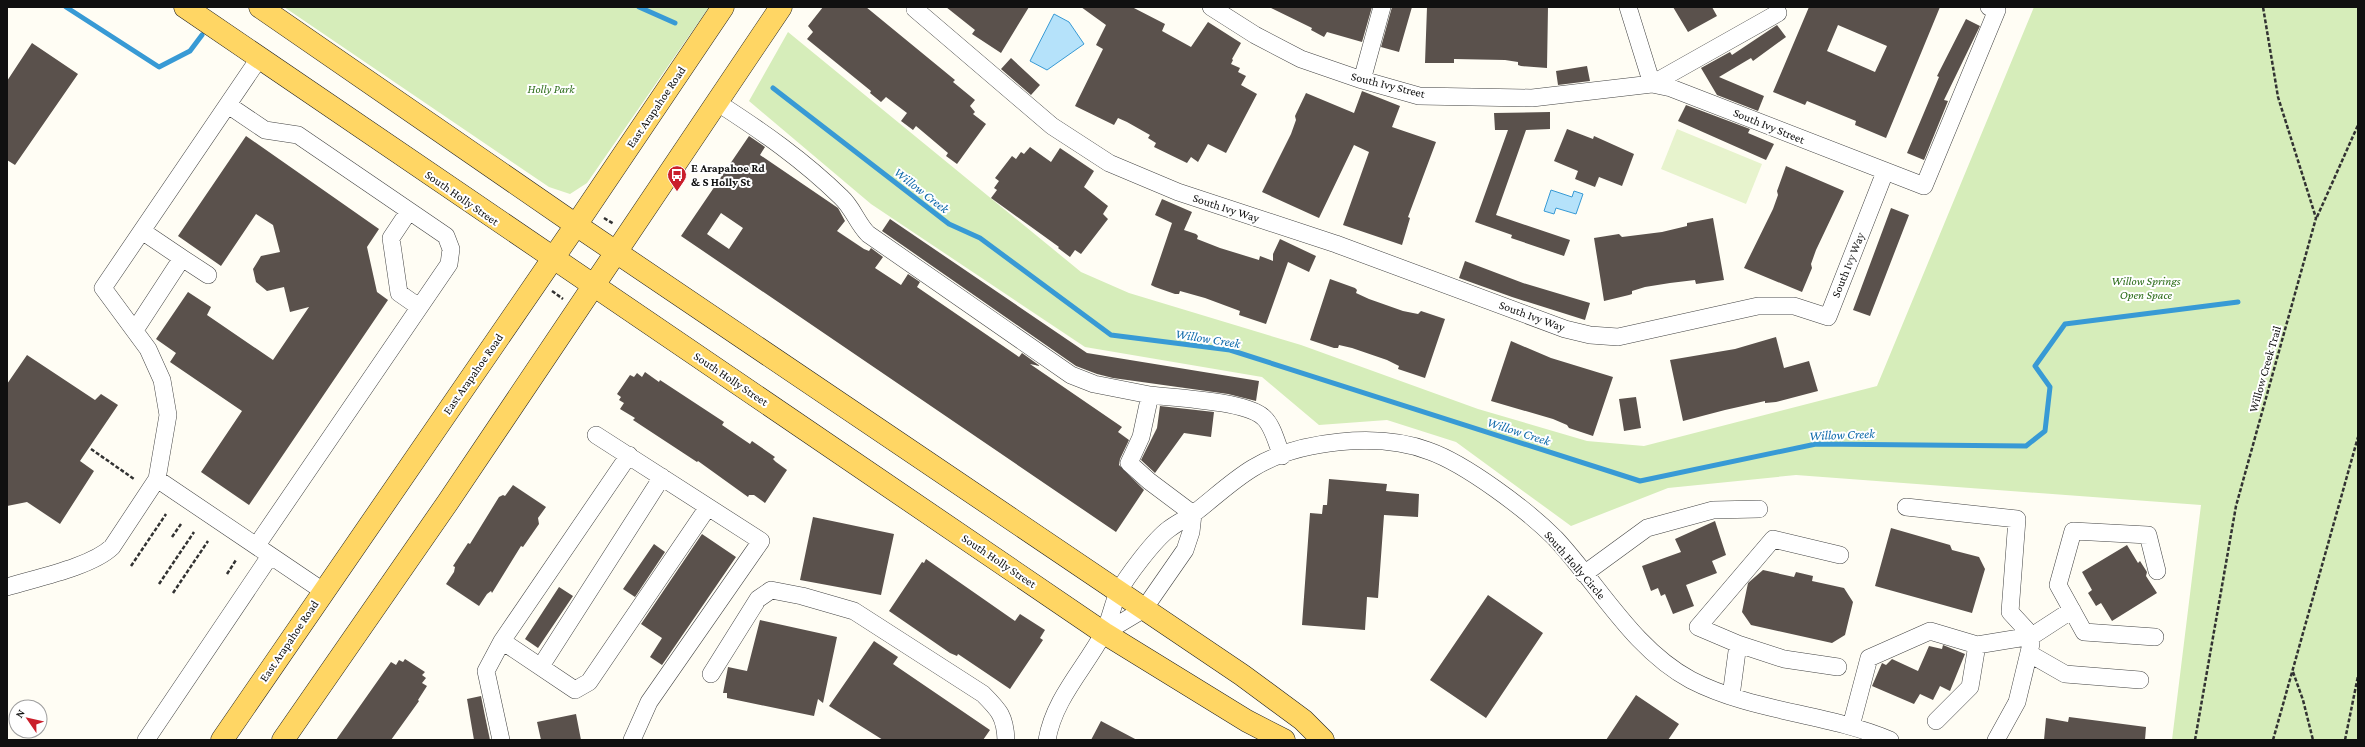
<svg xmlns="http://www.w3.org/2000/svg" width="2365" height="747" font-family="'Crimson Pro',serif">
<rect width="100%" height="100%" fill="#fffdf4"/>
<path fill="#d6edba" d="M284,7H709L587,183L570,194L549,187Z
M2034,7H2358V740H2172L2201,505L1796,475L1668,488L1571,526L1456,442L1387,420L1319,425L1262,377L1085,347L871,204L749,101L788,32L1081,272L1129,293L1301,345L1478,409L1587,441L1644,446L1877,386Z"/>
<path fill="#e7f3cd" d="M1677,129L1762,164L1746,204L1661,169Z"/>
<path fill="#b5e2fa" stroke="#389ad5" d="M1054,14L1069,22L1084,44L1047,70L1030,61Z
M1551,190L1572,197L1574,191L1583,194L1576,214L1556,208L1554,214L1544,211Z"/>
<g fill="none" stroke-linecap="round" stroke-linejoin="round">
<path stroke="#389ad5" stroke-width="5" d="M66,7L159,67L190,51L202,35
M639,7L675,23
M773,88L949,224L980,238L1111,335L1230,350L1640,481L1816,444L2026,446L2045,431L2050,387L2035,366L2065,324L2238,302"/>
</g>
<path fill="#5a514c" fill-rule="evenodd" d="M823,7H866L955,80L953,82L975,100L970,106L975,112L973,114L986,124L957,164L946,156L948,153L916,126L913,130L901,121L907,113L886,97L881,102L870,93L871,91L807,39L813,32L808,26Z
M946,7H1029L1001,53L972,34L975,30Z
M1081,7H1132L1165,24L1162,31L1191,47L1208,22L1241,43L1232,59L1233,60L1231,64L1240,68L1238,72L1246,76L1241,85L1257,94L1226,153L1208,144L1198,162L1191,157L1187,163L1154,147L1156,143L1148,138L1150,135L1127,122L1118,118L1114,125L1075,106L1103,49L1096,45L1106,25Z
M1269,7H1372L1362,42L1327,32L1324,37L1311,30L1312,28Z
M1392,7H1412L1399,52L1381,47Z
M1427,7H1548L1547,68L1521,66L1518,65V62L1505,60L1454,59V63H1425Z
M1673,7H1712L1717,16L1688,32Z
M1809,7H1940L1886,138L1855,125L1856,121L1807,101L1805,105L1773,92ZM1838,25L1887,46L1875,72L1827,51Z
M1966,19L1980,26L1944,100L1948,101L1924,160L1907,153L1939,77L1937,76Z
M1777,25L1786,37L1753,61L1751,58L1719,77L1764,96L1758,111L1717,95L1701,68L1730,52L1732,55Z
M32,43L78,74L15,165L7,160V81Z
M1011,58L1040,85L1031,95L1001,69Z
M1587,66L1590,81L1558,85L1556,71Z
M1362,91L1400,106L1392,127L1436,142L1408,217L1410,218L1402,245L1343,225L1369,152L1354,145L1319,218L1262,192L1291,134L1296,120L1295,116L1306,93L1354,113Z
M1686,105L1750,129L1748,133L1774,144L1766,160L1678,121Z
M1550,112V129L1526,130L1496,215L1570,240L1564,256L1511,238L1512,235L1475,222L1508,130H1495L1494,113Z
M1567,129L1593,139L1594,136L1634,154L1622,186L1599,177L1595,187L1575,179L1578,171L1554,161Z
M246,136L379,229L367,247L377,292L388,300L249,505L201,472L242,411L170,362L176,353L156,339L188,292L211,307L207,315L273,360L309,307L290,312L284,287L267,291L256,282L253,269L261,256L280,252L273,225L256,214L221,266L178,236Z
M749,136L765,147L760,155L838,208L845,221L837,231L864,249L869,251L871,248L883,257L875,268L901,285L908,274L920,282L917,287L1019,357L1022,353L1040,366L1030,364L1122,427L1118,432L1129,440L1120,459L1119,465L1144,490L1116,532L681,236ZM721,213L743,228L729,249L707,234Z
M1030,147L1051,162L1060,148L1094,171L1084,187L1108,206L1103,214L1108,219L1081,254L1075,250L1070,257L1058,248L1059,247L991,198L997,190L994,188L999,181L995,178L1012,156L1016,159L1021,152L1024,154Z
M1786,166L1844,191L1816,250L1811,264L1812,268L1802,292L1744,268L1773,209L1778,195L1777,191Z
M1162,199L1192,212L1184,230L1196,234L1198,236L1197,239L1220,248L1259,260L1260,256L1273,261V254L1280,239L1316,256L1309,272L1288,262L1266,324L1239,315L1240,311L1205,298L1180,291L1179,294H1175L1155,287L1151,285L1172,223L1155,215Z
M1891,208L1909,215L1870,316L1853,310Z
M1713,218L1724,280L1696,284L1695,280L1670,283L1645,287L1632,291V294L1629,295L1604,301L1594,238L1619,234L1622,237L1662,232L1687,226V223Z
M890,219L1087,353L1259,381L1256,401L1228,394L1113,378L1097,374L1076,366L882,231Z
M1465,261L1523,283L1590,303L1585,320L1512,297L1459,278Z
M1330,279L1355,288L1357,290L1356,293L1369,299L1403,311L1418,314L1421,311L1445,319L1425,378L1398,369L1399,366L1387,360L1352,348L1339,345L1338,348H1334L1310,340Z
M1776,337L1784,368L1809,361L1818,391L1776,402L1765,403V401L1725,410L1683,421L1670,360L1735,349Z
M1511,341L1551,358L1613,377L1593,436L1569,428L1567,425L1553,419L1491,401Z
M27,355L95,400L101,394L118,405L80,461L94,471L60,524L27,502L7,506V384Z
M645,372L659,382L660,380L724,422L722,425L750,444L752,441L775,457L773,459L776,462L787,470L765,503L754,495H749L748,497L698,461L697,462L633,420L635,418L620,409L624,403L619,400L621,397L617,394L630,375L634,377L637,373L642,377Z
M1636,397L1641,428L1624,431L1619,399Z
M1160,406L1214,412L1211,437L1184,433L1155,473L1141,460L1157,428Z
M1329,479L1387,484L1386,491L1419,494L1418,517L1384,515L1378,598L1367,597L1365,630L1302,625L1310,513L1322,514L1323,505H1327Z
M513,485L546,507L538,518L539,524L523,547L521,546L492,593L491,591L487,594L479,606L446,584L454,572L455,567L453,566L468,543L470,544L499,497L503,495L505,496Z
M813,517L894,534L881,595L800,580Z
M1715,521L1726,555L1712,561L1717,573L1686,585L1694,606L1673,614L1665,594L1661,596L1658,588L1651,591L1642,566L1681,552L1675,539Z
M1891,528L1950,545L1952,550L1979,557L1985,569L1972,613L1875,586Z
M702,534L736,557L662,665L650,657L662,638L641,624Z
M654,544L665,552L635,597L623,589Z
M2127,545L2138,563L2140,561L2147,572L2146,576L2157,593L2112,621L2101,603L2096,606L2088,593L2092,590L2082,572Z
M926,559L1015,621L1020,614L1045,630L1040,638L1043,640L1010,689L958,654L957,656L950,653L889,611L922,562L924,563Z
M1763,570L1794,577L1796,572L1813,576L1812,581L1844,588L1853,602L1845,635L1832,643L1751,625L1742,612L1748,583Z
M559,587L573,596L538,648L525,639Z
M1488,595L1543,633L1486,718L1430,680Z
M760,620L837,637L823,703L818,699L814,716L727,698V693H723L728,667L747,671Z
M874,641L898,657L893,664L990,730L983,740H883L829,706Z
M1943,645L1965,654L1950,691L1940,686L1933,700L1920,694L1914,704L1872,686L1882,663L1886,665L1892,659L1918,671L1929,646L1942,649Z
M405,659L425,672L422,675L426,678L422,683L427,686L418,700L419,701L391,740H336L391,662L396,665L399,660L403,662Z
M1636,695L1679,724L1668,740H1606Z
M481,696L485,716L490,740H474L467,699Z
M576,714L581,740H541L537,722Z
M2069,717L2146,727L2145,740H2044L2046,718L2068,722Z
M1101,721L1137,740H1091Z"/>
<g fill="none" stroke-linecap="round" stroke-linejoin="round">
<defs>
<path id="minor" d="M916,7L915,9L1052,126L1109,163L1178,192L1336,244L1565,329L1590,335L1618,337L1758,306H1794L1828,317L1885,172
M1211,7L1255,35L1301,59L1359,79L1419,96L1532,98L1652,84L1778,13
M1628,7L1652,84L1671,88L1924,186L1997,10L1989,7
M1362,80L1382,7
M718,103C763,132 803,160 841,197C853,208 857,223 868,234L1071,375L1094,384L1150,395L1141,437L1129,463L1149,481L1193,514
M228,105L265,130L298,135L446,236L451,249L449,264L257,545
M409,211L391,238L399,293L419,307
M182,258L208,275
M135,330L182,258L142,231
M1150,395C1176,398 1245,401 1263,417C1273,425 1277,445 1282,456
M596,435L761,541L649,702L632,740
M157,479L323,591
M1906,507L2017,519L2010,612L2032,636
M1584,574L1647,528L1713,510L1759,509
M7,587C36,578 91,567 112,547L157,479L168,415L162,380L148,349L103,288L260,57
M1104,633L1144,609L1185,550L1191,532L1193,514
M2155,637L2084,632L2058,585L2073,531L2148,535L2157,571
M502,641L575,690L589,682L708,507
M1738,644L1784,659L1838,667
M1977,645L2032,636L2072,610
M2030,654L2065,674L2140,680
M541,666L662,477
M711,674L758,599L771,590L802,596L854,611L983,694C999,710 1005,716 1006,740
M1731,696L1738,644L1698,627L1773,539L1840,555
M1851,726L1869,658L1930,631L1977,645L1970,687L1936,721
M146,740L270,556
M501,740L486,671L502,641L629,455
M1047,740C1054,699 1084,669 1103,634C1110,622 1112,606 1118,593C1126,577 1155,539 1169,529C1178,522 1188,518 1197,511C1215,497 1233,480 1253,468C1299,440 1379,432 1429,451C1466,464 1527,510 1555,538C1599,585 1633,649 1691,680C1753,712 1826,713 1890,740
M1996,740L2017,702L2031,644"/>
<path id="major" d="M185,7L1104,633L1247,721L1284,740
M260,7L576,225L1242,675L1303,720L1323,740
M222,740L576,225L723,7
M283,740L448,502L781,7"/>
</defs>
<use href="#minor" stroke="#434343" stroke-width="18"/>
<use href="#major" stroke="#212121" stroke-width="23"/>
<path stroke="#323232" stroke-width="2.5" stroke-dasharray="4 2" stroke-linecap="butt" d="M2317,217L2358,125
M604,218L614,224
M552,291L563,299
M91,449L134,479
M172,537L181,524
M131,566L166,514
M227,574L236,560
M159,584L194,532
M173,593L208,541
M2293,672L2303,700L2313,740
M2195,740L2236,506L2316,218L2278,97L2263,7
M2273,740L2358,437
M2345,740L2358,676"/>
<use href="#minor" stroke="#fff" stroke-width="17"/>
<use href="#major" stroke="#ffd664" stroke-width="22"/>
</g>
<defs>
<symbol id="bus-pin" viewBox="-11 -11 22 30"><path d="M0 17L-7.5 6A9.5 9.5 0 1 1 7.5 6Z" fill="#ca1f2b" stroke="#fff"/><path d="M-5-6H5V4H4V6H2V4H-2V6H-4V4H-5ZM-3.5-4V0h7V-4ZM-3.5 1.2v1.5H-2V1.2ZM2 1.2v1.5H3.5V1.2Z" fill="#fff"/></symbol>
</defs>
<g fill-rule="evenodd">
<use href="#bus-pin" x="666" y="164" width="22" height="30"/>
</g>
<g text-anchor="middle" stroke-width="4" stroke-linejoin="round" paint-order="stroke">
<g font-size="12" fill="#101010" stroke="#fff">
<text transform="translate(1388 85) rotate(14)" y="4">South Ivy Street</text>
<text transform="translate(656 107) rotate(-56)" y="4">East Arapahoe Road</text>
<text transform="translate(1769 126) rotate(22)" y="4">South Ivy Street</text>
<text transform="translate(462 198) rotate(35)" y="4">South Holly Street</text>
<text transform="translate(1226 208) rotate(18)" y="4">South Ivy Way</text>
<text transform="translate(1848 265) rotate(-68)" y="4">South Ivy Way</text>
<text transform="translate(1532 316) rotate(20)" y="4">South Ivy Way</text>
<text transform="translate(2265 369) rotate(-74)" y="4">Willow Creek Trail</text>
<text transform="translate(473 374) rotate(-55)" y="4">East Arapahoe Road</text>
<text transform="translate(731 379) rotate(34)" y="4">South Holly Street</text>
<text transform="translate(999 561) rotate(34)" y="4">South Holly Street</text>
<text transform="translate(1575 565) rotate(49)" y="4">South Holly Circle</text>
<text transform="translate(289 641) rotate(-56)" y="4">East Arapahoe Road</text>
</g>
<g font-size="12" font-style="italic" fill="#2e6e1b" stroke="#fff">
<text x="551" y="93">Holly Park</text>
<text x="2146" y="285">Willow Springs<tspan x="2146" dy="14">Open Space</tspan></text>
</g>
<g font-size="12" font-weight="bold" fill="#101010" stroke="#fff" text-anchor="start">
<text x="691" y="172">E Arapahoe Rd<tspan x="691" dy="14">&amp; S Holly St</tspan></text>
</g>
<g font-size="13" font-style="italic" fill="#116bab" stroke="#fff">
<text transform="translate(922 190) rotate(38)" y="5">Willow Creek</text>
<text transform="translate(1208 338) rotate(9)" y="5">Willow Creek</text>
<text transform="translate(1519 431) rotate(18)" y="5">Willow Creek</text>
<text transform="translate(1842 434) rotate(-2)" y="5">Willow Creek</text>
</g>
</g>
<rect width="2365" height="747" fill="none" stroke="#101010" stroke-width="16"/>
<g transform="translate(28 719) rotate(304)"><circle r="19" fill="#ffffff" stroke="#9f9f9f"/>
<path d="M0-3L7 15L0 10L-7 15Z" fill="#ca1f2b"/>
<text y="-6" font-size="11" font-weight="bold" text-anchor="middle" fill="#101010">N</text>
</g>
</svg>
